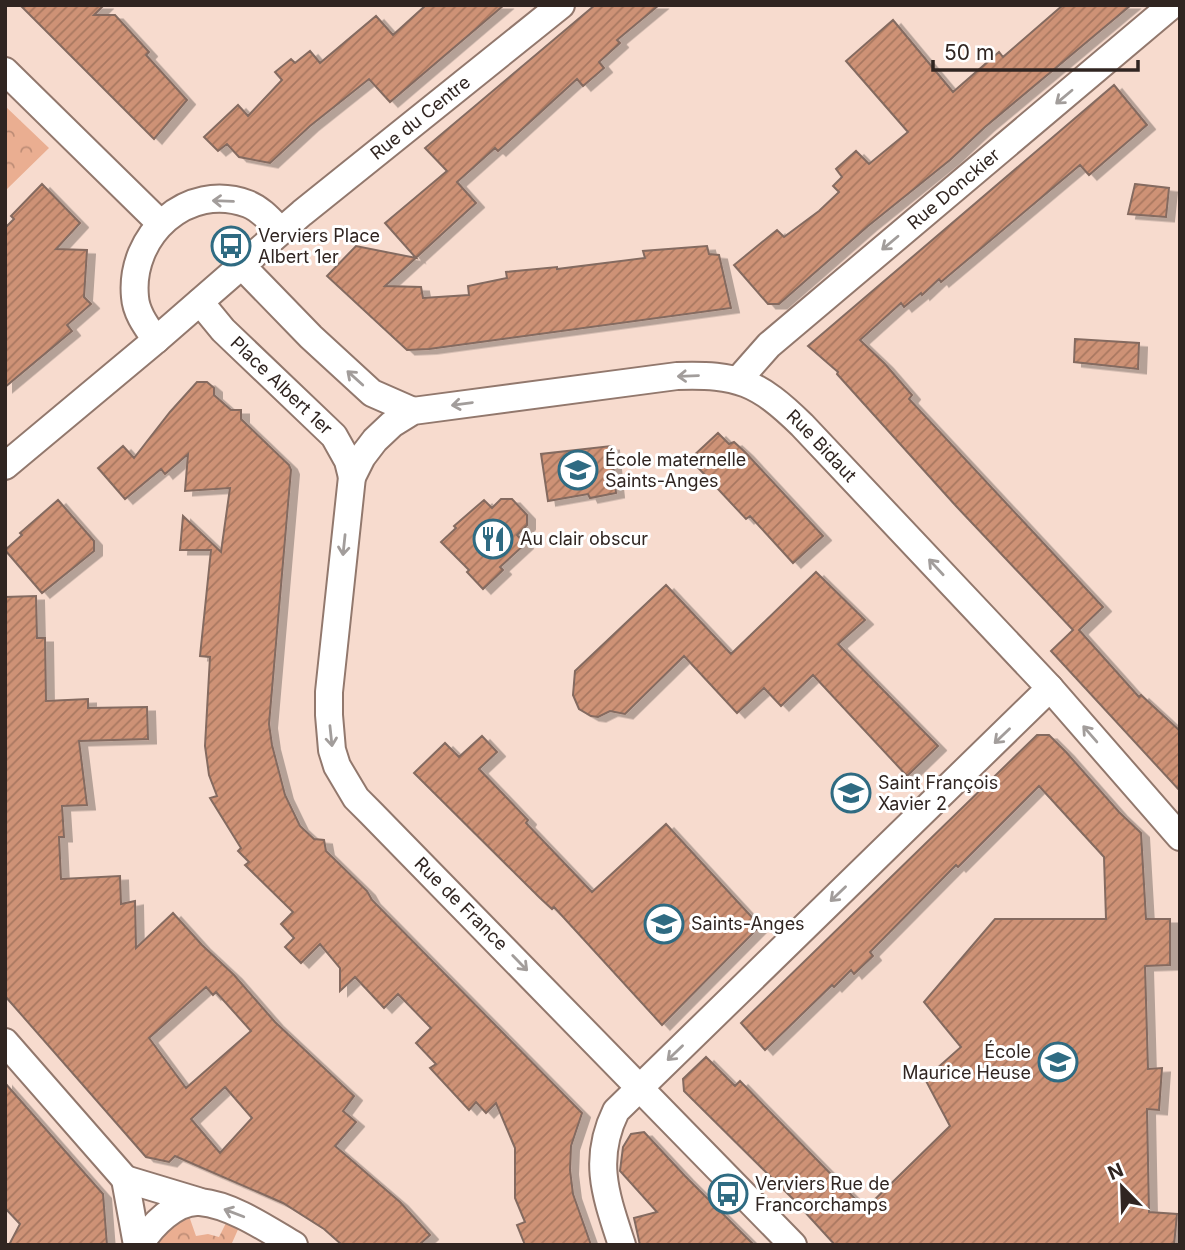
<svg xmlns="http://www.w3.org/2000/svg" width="1185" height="1250" font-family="Inter,sans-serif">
<defs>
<pattern id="forest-crowns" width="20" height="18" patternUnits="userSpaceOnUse" patternTransform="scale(1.75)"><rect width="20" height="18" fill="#eaae91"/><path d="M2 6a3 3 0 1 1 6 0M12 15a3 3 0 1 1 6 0" fill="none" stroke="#be8d76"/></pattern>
<pattern id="building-hatch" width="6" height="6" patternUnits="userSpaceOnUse" patternTransform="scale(1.75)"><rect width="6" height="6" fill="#ce9276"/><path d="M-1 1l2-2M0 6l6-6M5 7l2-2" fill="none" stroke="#a87760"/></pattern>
<filter id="shadow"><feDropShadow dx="8" dy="4.5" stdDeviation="0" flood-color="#0004"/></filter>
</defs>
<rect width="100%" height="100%" fill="#f7dbce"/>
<path fill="url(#forest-crowns)" d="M5,106L49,148L5,191Z
M189,1216L196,1236L208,1234L219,1237L228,1219L240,1225L232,1243L235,1245H157L177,1221Z"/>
<path fill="url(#building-hatch)" stroke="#846b60" stroke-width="2" fill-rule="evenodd" filter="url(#shadow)" d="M20,5H104L94,15H115L149,52L146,55L187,100L154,139Z
M426,5H504L390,102L369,79L310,126L270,163L239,157L227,144L218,151L204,137L238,105L248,116L282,80L275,72L291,59L295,63L310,51L320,63L376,16L393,35Z
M595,5H659L617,40L620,43L599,62L604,68L583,86L577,79L498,151L495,148L457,182L476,203L385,286L421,287L423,298L469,295L468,286L507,278L506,272L557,267V269L645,258L643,251L707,246L709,254L719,255L731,308L429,349L407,350L327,276L356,246L416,258L385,223L447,171L425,148Z
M1063,5H1131L985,127L950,160L868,226L779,304H768L734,265L777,230L784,237L819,211L839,192L833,186L842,177L836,169L856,151L869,164L908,132L846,61L893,20L953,92L999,52L1003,57Z
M1114,85L1147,125L1089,175L1080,165L941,282L939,279L922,295L921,293L904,307L901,303L860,340L885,364L912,395L909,399L1103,607L1079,630L1139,697L1141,695L1180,731V791L1051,651L1073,630L956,506L837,374L838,372L808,346Z
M42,184L80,223L56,249L87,250L84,297L91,304L67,325L72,331L5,387V228L14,219L11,216Z
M1135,184L1169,188L1166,217L1128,214Z
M1075,339L1139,343L1138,369L1074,362Z
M197,382H207L214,388V395L231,410H241V419L289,465L291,470L269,724L272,745L285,795L300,826L314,839L324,840L326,851L367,891L372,900L582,1113L571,1146L570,1170L573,1194L591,1245H525L517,1225L525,1222L515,1198V1148L496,1103L486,1113L476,1102L469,1110L430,1068L436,1064L416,1043L431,1028L398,994L384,1008L355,977L340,991V968L320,944L301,963L285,947L294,938L281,924L293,912L245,865L249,862L238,851L241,848L210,798L217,796L209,775L205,746L210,657L200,656L211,550H180L183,516L221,552L230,488L185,491L188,454L165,474L161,469L125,499L98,468L123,446L134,458L170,412Z
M718,433L729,444L734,442L745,452L823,536L793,563L750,516L746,519L690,459Z
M611,446L616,493L590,498L588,494L548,501L541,454Z
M501,499H512L527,515V525L517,535L525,544L500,567L503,570L483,589L467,572L469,570L441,542L456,528L454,526L484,500L492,508Z
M58,500L94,541V551L42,593L5,550L22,535L20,533Z
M816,572L865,620L838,644L938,746L907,776L813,675L781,706L764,688L737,713L684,656L625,714L610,711L598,717L591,716L579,709L573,695L575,671L666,585L731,654Z
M36,596L37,638H45L46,701L88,699V708L147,707L148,739L79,741L87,805L62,806L64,837H59L61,879L120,876L121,904L135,901L136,948L173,913L202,945L234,975L275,1022L354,1096L343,1111L356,1122L335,1146L400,1202L430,1235L419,1245H342L324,1229L283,1203L175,1156L169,1162L146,1157L5,996V597ZM206,987L213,995L216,992L251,1031L186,1088L149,1038ZM225,1087L252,1118L220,1153L191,1119Z
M1037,735H1049L1066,752L1119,812L1141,833L1146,919H1170V965L1145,966L1148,1069L1162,1068L1159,1110L1147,1109L1149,1212L1177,1214L1174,1245H835L793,1199L684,1091L683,1079L706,1057L735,1086L740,1081L865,1209L950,1126L925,1079L961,1047L924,1002L995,919H1106L1104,857L1039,786L958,867L956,865L870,952L873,956L854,974L851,970L834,987L832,985L765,1050L741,1023Z
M482,736L497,752L479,769L528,820L526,823L592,892L666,824L760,926L662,1025L554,907L552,909L540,898L414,773L445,743L459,757Z
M5,1083L103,1194L107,1245H9L20,1224L5,1208Z
M644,1132L685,1176L754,1245H640L634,1218L657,1212L620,1171L623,1147L631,1134Z"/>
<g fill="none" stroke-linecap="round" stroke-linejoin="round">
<defs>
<g id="minor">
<path d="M5,71L160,223"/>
<path d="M242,266L311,337L372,393L413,411"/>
<path id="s1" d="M200,302L223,330L334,436L348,461L352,477"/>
<path d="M156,340C147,327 136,313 135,297C129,236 187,181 248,204C261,209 271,221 281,231"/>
<path id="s2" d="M739,379L769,345L1172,5"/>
<path id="s3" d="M5,466L156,340L302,213L561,5"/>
<path d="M5,1042L125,1179"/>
<path d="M125,1179L198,1201"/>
<path d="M125,1179L137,1245"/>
<path d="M140,1245C151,1226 176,1200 200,1202C232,1205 267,1229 294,1245"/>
<path d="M622,1245C606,1196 592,1160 616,1111L1050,688"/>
<path id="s4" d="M793,1245L371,813L356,798L337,766L332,750L329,715V692L351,486L352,477L362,457L375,440L392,424L413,411L677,376C738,374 758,382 802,425L1050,688L1180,837"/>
</g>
</defs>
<use href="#minor" stroke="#92786d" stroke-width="30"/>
<use href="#minor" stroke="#fff" stroke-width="26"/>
</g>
<defs><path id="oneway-shaft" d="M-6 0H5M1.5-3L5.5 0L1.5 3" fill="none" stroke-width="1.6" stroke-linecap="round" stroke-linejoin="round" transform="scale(1.75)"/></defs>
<g stroke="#a29d9b">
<use href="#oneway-shaft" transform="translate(1064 97) rotate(140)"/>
<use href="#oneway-shaft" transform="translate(223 201) rotate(-178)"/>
<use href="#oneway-shaft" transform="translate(890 243) rotate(140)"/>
<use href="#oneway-shaft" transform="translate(688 376) rotate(178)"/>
<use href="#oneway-shaft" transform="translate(355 378) rotate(-138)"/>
<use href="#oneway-shaft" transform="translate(462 404) rotate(172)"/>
<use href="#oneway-shaft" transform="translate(344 545) rotate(96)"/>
<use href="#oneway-shaft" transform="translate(936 567) rotate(-133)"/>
<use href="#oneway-shaft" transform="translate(1090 734) rotate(-131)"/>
<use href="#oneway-shaft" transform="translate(331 736) rotate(84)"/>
<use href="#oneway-shaft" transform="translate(1002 736) rotate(136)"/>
<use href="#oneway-shaft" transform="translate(838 894) rotate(136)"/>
<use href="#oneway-shaft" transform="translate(520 963) rotate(46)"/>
<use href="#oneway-shaft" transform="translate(675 1053) rotate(136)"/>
<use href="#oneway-shaft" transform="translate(234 1213) rotate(-159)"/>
</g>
<defs>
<symbol id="bus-ring" viewBox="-11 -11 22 22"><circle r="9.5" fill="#fff" stroke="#2f6b82" stroke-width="1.5"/><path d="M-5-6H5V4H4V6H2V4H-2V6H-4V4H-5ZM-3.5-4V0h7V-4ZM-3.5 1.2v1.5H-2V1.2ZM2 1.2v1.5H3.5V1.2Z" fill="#2f6b82"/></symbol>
<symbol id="school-ring" viewBox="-11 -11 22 22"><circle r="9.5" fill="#fff" stroke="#2f6b82" stroke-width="1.5"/><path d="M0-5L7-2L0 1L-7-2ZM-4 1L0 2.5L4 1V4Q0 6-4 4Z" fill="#2f6b82"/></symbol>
<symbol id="restaurant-ring" viewBox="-11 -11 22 22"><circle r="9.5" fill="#fff" stroke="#2f6b82" stroke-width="1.5"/><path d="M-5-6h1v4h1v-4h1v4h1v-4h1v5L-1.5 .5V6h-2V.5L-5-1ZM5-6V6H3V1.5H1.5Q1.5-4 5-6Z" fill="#2f6b82"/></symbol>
</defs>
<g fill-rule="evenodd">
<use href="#bus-ring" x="209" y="224" width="44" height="44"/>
<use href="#school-ring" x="556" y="448" width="44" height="44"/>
<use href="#restaurant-ring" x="471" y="517" width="44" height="44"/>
<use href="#school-ring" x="829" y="771" width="44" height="44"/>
<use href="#school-ring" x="642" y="902" width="44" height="44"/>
<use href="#school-ring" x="1036" y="1040" width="44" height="44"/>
<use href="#bus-ring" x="706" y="1172" width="44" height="44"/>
</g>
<g text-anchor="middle" stroke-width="6" stroke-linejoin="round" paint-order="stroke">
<g font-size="18" fill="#302521" stroke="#fff">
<text dy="6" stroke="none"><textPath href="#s3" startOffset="542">Rue du Centre</textPath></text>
<text dy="6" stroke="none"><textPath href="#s2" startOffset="287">Rue Donckier</textPath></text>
<text dy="6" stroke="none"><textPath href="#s1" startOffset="117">Place Albert 1er</textPath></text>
<text dy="6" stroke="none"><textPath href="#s4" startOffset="1480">Rue Bidaut</textPath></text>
<text transform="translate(461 904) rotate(45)" y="6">Rue de France</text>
</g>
<g font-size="18" fill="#302521" stroke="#fff" text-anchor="start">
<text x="258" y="242">Verviers Place<tspan x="258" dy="21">Albert 1er</tspan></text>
<text x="605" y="466">École maternelle<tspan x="605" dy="21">Saints-Anges</tspan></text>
<text x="520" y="545">Au clair obscur</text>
<text x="878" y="789">Saint François<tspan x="878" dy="21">Xavier 2</tspan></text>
<text x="691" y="930">Saints-Anges</text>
<text x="1031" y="1058" text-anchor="end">École<tspan x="1031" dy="21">Maurice Heuse</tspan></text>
<text x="755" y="1190">Verviers Rue de<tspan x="755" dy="21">Francorchamps</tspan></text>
</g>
</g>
<rect width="1185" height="1250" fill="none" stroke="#302521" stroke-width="14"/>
<g transform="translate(1122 1187) rotate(337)" stroke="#ffffff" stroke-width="5" paint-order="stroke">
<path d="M0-5L12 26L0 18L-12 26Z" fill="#302521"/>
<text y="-10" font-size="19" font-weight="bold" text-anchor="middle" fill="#302521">N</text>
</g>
<path d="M933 60v10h205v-10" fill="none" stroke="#302521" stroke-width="3.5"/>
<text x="944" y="60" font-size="21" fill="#302521" stroke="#ffffff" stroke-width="5" paint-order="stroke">50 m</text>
</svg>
